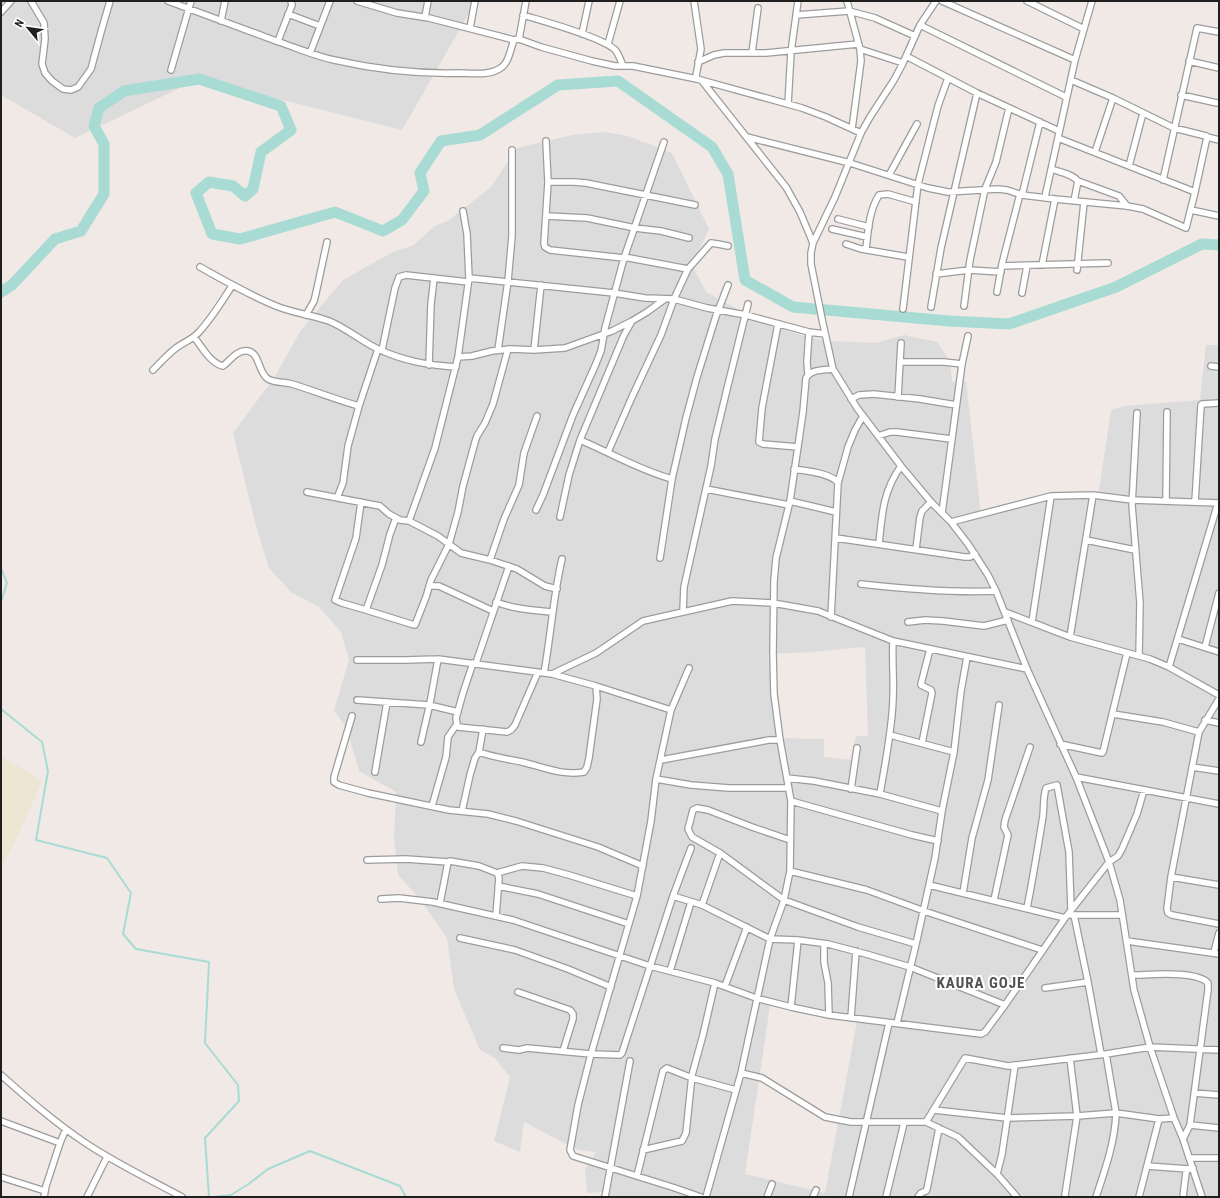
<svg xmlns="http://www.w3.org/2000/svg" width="1220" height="1198" font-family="'Roboto Condensed',sans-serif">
<rect width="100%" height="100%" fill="#f0e9e6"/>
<path fill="#dddcdd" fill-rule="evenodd" d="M1,1H476L402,130L199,79L75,138L1,95Z
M604,132L628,136L672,153L709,229L692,265L706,292L763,323L804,336L829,341L876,343L904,335L937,342L950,361L952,381L957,384L966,381L981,515L1037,499L1098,497L1111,410L1125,406L1200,400L1206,345H1219V1197H602V1192L587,1193L585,1169L596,1152L578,1150L524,1122L520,1152L494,1141L510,1077L495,1058L480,1050L454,989L447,938L420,899L398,875L394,838L396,792L359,771L347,729L334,710L349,660L341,632L319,607L291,592L269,568L256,526L233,433L274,378L301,330L343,280L393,252L414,245L433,227L449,220L491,187L517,148L572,135ZM865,647L868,736H856L852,760L824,757V739L776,738L768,654L811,652ZM771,999L858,1016L825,1193L745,1174Z"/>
<path fill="#ede6d2" d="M1,756L42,781L17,838L1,868Z"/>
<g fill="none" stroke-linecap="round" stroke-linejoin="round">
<path stroke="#a8dbd4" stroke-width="2" d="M1,568L7,583L1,602
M1,709L42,742L48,771L36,840L107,858L131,893L123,934L136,949L209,962L205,1043L238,1085L239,1101L205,1138L209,1197
M213,1197L231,1195L250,1183L268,1169L310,1151L400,1186L406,1197"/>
<path stroke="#a8dbd4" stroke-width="11" d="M1,292L12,285L55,239L81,231L104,194V144L94,126L99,108L124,91L199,79L281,106L291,130L261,152L253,189L245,196L233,186L209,182L196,193L212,234L240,239L335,212L383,231L402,220L424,191L420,173L441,141L480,135L558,85L618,81L712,147L728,174L745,280L793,307L949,321L1009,324L1116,287L1202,244L1219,245"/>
<defs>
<path id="minor" d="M31,1L44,23L45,39L42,64L45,73L52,81L63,89L71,90L78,87L91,69L101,32L110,1
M168,1C205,15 242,28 279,42C297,48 315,56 334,60C374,69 416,74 457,73C470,73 487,76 499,69C509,64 510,50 514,40
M357,1L397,13L429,18L514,40L519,39L541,47L592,61L615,66H633L697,79L802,108L826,117L861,133
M694,1L701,49L696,76L697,79
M847,1L860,49L861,61L852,129
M936,1L920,25L903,63L894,80L870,117L861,133L835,197L813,243L811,253V264L823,324L833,369L857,408L901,466L931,502L951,522L968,544L988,575L996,591L1027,669L1076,777L1109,862L1120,900L1134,990L1150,1047L1174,1118L1183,1139L1202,1197
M942,1L1075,60
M1027,1L1084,29
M1,12L11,1
M288,14L320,26
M523,15C542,21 606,38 616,51C619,55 621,61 623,66
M796,15L849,11L875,18L915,36
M425,17L428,1
M221,21L225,1
M920,25L1066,97
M470,28L475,1
M582,34L589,1
M519,39L526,1
M278,41L292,5L291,1
M608,44L620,1
M860,49L903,63
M310,53L330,1
M752,53L758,8
M906,56L977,93L1059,131
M1189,61L1219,68
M698,62L714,55L724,53H766L858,44
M171,70L191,1
M702,81L786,187L800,212L813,243
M1181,95L1217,103
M788,104L791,52L798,1
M747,137L850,163L928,188L948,192L998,189L1007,190L1022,195L1055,199L1127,206L1143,209L1186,228L1195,192L1207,137L1206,136L1174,128L1113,98L1071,80
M1207,137L1219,140
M1058,138L1195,192
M546,141L548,182L544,244L545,247L550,250L624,258
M1095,152L1113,98
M1129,166L1143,113
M1051,169C1060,172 1072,174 1078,181L1074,201
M889,175L917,124
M1163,180L1197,28L1219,32
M1078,181L1119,196L1127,206
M548,182H574L586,183L695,205
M1022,195L1040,122
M1045,197L1075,60L1092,1
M1191,210L1219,216
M546,216L587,218L635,228L661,231L689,238
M838,219L869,227
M832,229L867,237
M846,244L861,249L908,257
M866,249C868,231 869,211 879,195L888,194L916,202
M624,257L688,269
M1042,265L1055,199
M1002,266L1108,263
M200,267C225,281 249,295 276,306C293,313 312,315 329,321C346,328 360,340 376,348C403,361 427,365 456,367
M1077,270L1084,202
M936,274L969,270L1001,272
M469,278L614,293L645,298L674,299L707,308L746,315L809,332L825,334
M997,292L1002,264L1020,194
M1022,293L1027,266
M964,306L970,260L985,189L996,162L1009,108
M931,307L941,248L977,93
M903,309L918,184L938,106L948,78
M306,315L314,301L316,293L327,242
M778,324L762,408L759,442L763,444L798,447
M194,337C202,347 210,363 223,366C230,361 237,349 248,351C260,353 258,373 268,379C275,383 285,382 292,384C315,391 337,400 359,406
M382,350L395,288L399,277L406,275L468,282
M498,350L508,281L512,236V150
M534,350L541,285
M458,357L472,356L492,351L511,349L534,350L565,348L612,331L632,321
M900,362H944L962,364
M429,365L431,304L434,278
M1211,366L1219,367
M153,370C161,362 168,354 176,348C184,342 192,340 199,332C212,318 222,301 232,286
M808,374L807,362L809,332
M898,397L901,343
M851,399L859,395L874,394L920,399L956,405
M1137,413L1132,505L1140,603L1139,656
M878,436L890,432H897L951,439
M580,440C611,453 639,470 672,479
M608,452L632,397L661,335L674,299L688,269L711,243L718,244L728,246
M794,469C806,471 832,473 838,483
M706,489L789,505
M307,492L380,506L389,514L400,520L409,521L438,536L461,553L490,560L517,569L545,586L557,589
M337,498L343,483L348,446L359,406L378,349
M790,501L836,512
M1166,501L1167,412
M361,502L356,538L335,600L342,603L366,610L411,624L415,625L426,597L431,580L449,544L458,512L463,486L475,442L477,436L485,423L493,404L508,349
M1195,502L1201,405L1202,404L1219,403
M536,510L543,495L573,415L595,366L601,351L605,328L624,258L664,142
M942,513L962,364L968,336
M560,517L569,475L580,440L624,335L632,321L647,312L665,299
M409,521L435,448L458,357L469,278L467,234L463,211
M951,522L1051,496L1093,495L1132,500L1219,503
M836,538L965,557H970L975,554
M1086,540L1135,550
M879,544C882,514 883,491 901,466
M916,549L920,517L922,511L931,502
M660,558L672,479L686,418L697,377L716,316L728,285
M490,560L504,519L519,485L524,453L537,416
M861,584C905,589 951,593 996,591
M429,586H439L493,611
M496,602C514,609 533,610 552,612
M366,610L382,565L390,534L396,518
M683,611L684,587L711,466L715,439L727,389L748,304
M1005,612L1070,637L1150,659L1169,667L1219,695
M831,617L838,483L848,447L855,430L863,416
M908,622L925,620L943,621L984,626L1008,620
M1032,622L1051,496
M1070,637L1093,495
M1178,639L1219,652
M1205,647L1219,593
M357,660H405L438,659L552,674L596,653L643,621L732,601L773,603L818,611L893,641L1027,669
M476,663L509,566
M1169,667L1218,503
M689,668L671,710L656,779L651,821L637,896L591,1054L578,1105L570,1150L573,1156L675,1188L701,1197
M544,673C551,635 553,597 562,559
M552,674L596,686L671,710
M1219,699L1199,732L1171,877L1167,909L1168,913L1172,915L1219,924
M357,700L429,705L458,712
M1113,714L1163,722L1199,732
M352,716L334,777V782L339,785L368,793L449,810L488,814L516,821L598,847L643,866
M1205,720L1219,723
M457,724L458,727L507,732L511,730L515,725L538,672
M890,735L954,752
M421,742L430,703L438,659
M922,743L932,693L931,690L921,685V684L930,649
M1060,744L1102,753L1103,752L1127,653
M479,752C493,757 507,759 522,762C543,767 562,776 584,772L587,767L589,758L597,699L596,686
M661,760L769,740H780
M1192,767L1219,771
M375,772L387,702
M1076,777L1219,804
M787,778L814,781L880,794L942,811
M656,779L691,785L729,788H788
M851,789L857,748
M880,794C885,763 892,731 893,699C894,680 892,660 893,641
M791,801L912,835L938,841
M432,806L446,757L448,737L457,724L456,718L463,693L473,663
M462,811L470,775L475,758L479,752L483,729
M790,840L752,827L708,810L697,808L693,810L688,829L692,837L720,853L784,900L858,927L916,944
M367,860L406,859L448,862L450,861L479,866L497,873L522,866L543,868L569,875L637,896
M790,871L867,890L924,911L1042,950
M1171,877L1219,885
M929,885L1065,918
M498,886L538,894L629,924
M963,893L972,838L988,780L999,705
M673,896L702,905L770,939L798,940L828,944L866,954L910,967L1005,1005
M381,899L399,898L433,902L513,920L650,966L715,983L756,998L791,1007L829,1015L981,1034L985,1032L1005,1005L1065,918L1109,862L1118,856L1122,849L1137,814L1144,790
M994,900L1008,835L1004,827L1005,820L1030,747
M440,903L448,862
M702,905L720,853
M1027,908C1033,878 1038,847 1043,816C1044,807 1043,797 1046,788L1057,785L1069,852L1071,909
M1071,915H1122
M1074,915L1088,982L1101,1054
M496,916L499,878L497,873
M460,938L515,950L568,969L611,987
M1127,941L1219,954
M824,944V962L828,983L829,1015
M1214,952L1219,933
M670,971L691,902
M1132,975C1149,975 1196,970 1208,983V990L1190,1125L1183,1139
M725,986L747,927
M1045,988L1088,982
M518,992L570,1010L573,1014V1019L563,1051
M791,1007L798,940
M851,1018L856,951
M897,1023L916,944L935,858L942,811L954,752L961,691L967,657
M503,1048L519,1050L527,1048L591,1054L620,1055L622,1053L673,896L691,848
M741,1073L762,1078L825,1117L851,1122H926L958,1137L997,1174L1017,1197
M1,1075C27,1098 54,1122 84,1142C115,1163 149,1179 182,1197
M1194,1093L1219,1095
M934,1110L1007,1118L1077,1116L1116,1113L1159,1119L1174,1118
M1,1121L60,1143L66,1129
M926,1122L965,1058L1008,1066L1106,1054L1150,1047L1219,1050
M1190,1125L1219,1128
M643,1150L682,1141L686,1133L692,1075L703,1035L715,983
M1189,1158H1219
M1147,1166L1188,1169L1193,1168
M997,1174L1002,1154L1015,1065
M637,1176L663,1071L667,1068L692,1078L736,1090
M1,1177L45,1191
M1065,1195L1077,1116L1070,1058
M44,1197L46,1186L60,1143
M87,1197L107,1157
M605,1197L630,1061
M706,1197L741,1073L770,939L784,900L790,871L791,801L780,740L774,694L773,653L774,581L776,558L790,501L803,412L806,378C811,369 824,370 833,369
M767,1197L772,1184
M813,1197L816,1190
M849,1197L889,1023
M886,1197L904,1123
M918,1197L921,1193L926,1191L927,1189L939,1128
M1096,1197C1105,1170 1115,1142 1116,1113L1106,1054
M1139,1197L1159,1119
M1183,1197L1186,1172L1188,1169"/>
</defs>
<use href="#minor" stroke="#9c9c9c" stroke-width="8"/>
<use href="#minor" stroke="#fff" stroke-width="5.5"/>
</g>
<g text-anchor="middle" stroke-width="4" stroke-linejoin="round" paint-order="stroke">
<g font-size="15" font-weight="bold" letter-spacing="1" fill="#525252" stroke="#fff">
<text x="981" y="988">KAURA GOJE</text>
</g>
</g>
<rect width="1220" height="1198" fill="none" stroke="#1f1f1f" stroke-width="4"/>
<g transform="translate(28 28) rotate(299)" stroke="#ffffff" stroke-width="3" paint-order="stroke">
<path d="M0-3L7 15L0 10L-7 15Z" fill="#1f1f1f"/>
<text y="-6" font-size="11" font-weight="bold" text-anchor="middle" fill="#1f1f1f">N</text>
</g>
</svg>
